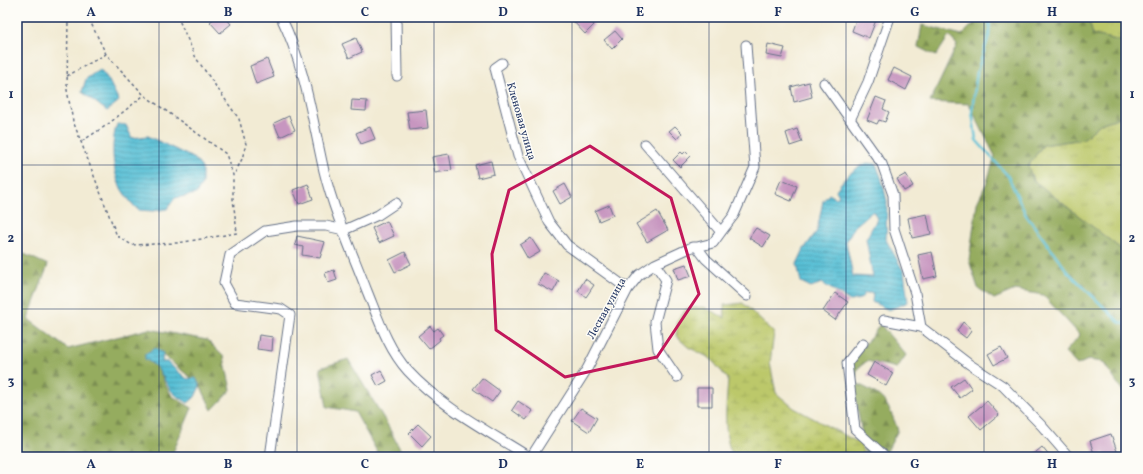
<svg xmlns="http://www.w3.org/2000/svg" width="1143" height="474" font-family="Vollkorn,serif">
<defs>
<pattern id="grass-tufts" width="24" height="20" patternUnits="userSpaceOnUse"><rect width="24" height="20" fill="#bcc86a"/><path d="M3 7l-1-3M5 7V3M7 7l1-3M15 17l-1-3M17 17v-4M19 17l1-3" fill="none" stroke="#a1ac5e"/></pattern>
<pattern id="forest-firs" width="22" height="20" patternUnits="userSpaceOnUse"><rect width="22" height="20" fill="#95ac5e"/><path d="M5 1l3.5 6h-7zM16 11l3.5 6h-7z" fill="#798c51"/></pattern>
<pattern id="wetland-marsh" width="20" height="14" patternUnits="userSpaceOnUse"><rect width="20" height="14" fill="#bcc86a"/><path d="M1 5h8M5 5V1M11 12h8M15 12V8" fill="none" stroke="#a1ac5e"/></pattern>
<pattern id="water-rules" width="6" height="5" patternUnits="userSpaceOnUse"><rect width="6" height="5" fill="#59c0d6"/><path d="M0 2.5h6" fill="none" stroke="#499cb1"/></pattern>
</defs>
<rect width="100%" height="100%" fill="#fdfcf7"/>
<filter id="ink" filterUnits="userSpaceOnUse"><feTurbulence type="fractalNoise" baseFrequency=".025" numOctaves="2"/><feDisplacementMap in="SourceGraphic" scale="8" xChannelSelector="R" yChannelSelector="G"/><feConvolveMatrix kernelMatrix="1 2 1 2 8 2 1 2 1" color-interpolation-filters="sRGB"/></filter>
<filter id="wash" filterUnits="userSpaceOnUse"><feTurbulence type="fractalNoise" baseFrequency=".012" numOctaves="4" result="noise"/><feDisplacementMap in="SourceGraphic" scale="16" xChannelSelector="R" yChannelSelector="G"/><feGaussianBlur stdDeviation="0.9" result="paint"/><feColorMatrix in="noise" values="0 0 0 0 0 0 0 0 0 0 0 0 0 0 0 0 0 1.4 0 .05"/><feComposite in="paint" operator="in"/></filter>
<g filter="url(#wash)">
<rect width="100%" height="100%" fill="#f2ebd4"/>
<path fill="url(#grass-tufts)" stroke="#6c7c64" d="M1088,17H1126V42L1092,35Z
M1126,115V253L1033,180L1028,166L1043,145L1083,139L1100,124Z"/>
<path fill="url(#forest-firs)" stroke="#586e5e" d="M971,17H1088L1093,35L1126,42V115L1100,124L1083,139L1043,145L1028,166L1033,180L1126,253V396L1103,362L1088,360L1077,365L1065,352L1080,335L1043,295L1015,290L994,299L978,288L969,260L977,203L987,182L995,156L969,104L930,102L957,45L949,36L936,56L918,47L922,25L962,35L974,23Z
M17,247L22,253L48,265L28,319L68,349L149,329L207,340L224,357L231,390L212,410L200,385L155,349L145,354L146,359L159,369L165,384L172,396L192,408L171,457H17Z
M880,324L906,355L897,368L867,361L857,369L856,383C885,397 886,399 898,430L884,457H866L851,372L855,354L873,335Z
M348,359L386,422L404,457H380L355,412L327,407L320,368Z"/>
<path fill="url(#wetland-marsh)" stroke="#6c7c64" d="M743,303L774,333L770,363L776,393L794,408L861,444L864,457H782L777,453L764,457H734C721,437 727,402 728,379L710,358L688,347L676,336L678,319L687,308L704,307L725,318L724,305Z"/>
<path fill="url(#water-rules)" stroke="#3a789a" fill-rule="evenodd" d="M100,69L108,79L119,101L107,111L82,92L86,79Z
M117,124L126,125L132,138L148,136L195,159L202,168V184L196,194L175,198L167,209L153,211L138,210C133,205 128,199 124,193C112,176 110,143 117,124Z
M867,163L876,164L881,177L887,201L886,240L904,272L908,302L889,310L872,302L873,293H865L860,299L850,301L822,283L811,287L801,282L797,264L804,249L817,231L823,201L829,194L836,198L839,196L836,190C845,177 853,169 867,163ZM873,211L877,219L866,239L873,277L853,276L846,242L854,227Z
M155,348L163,353L162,362H167L187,379L196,378L200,386L195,397L188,403C182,399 175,396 170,389C161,375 161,368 145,359V354Z"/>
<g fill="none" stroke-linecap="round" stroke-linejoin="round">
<path stroke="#59c0d6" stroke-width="2.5" d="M990,17L989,36L977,72L972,111L976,140L1008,176L1026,215L1068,272L1119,322L1126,324"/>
</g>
<g id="blocks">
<path fill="#c796c0" d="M216,17H225L231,24L220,33L210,22Z
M577,17H597L592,22L594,25L585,34L573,21Z
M857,17H869L876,20L869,38L852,31Z
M615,31L622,39L612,49L604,40Z
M356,38L362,52L349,58L342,44Z
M768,44L785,48L782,58L766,55Z
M267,59L274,77L256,84L250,66Z
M894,68L912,77L906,90L888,80Z
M809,82L812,97L794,102L791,87Z
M876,97L886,101L883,109L889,112L885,122L879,120L877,124L867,120Z
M352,100L367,101L366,111L351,110Z
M426,110L428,128L410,130L407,112Z
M289,116L295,130L280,137L274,123Z
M675,126L682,133L677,139L669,131Z
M370,127L375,139L361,144L356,133Z
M797,129L802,142L790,146L786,133Z
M686,151L691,156L680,167L673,160L681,152L683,154Z
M449,154L452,170L435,173L432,157Z
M491,161L494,174L478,178L475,165Z
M906,174L913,186L904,191L897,179Z
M781,180L797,186L791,201L775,194Z
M308,184L313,199L299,204L293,190Z
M565,184L572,197L560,204L553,191Z
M609,205L613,215L599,221L595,211Z
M657,211L668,230L647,242L636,224Z
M927,214L931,234L912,238L908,218Z
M387,221L394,236L379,243L372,228Z
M756,228L770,236L763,247L749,238Z
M297,236L325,242L320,258L302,255L303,247L295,245Z
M531,238L540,252L528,259L520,245Z
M405,252L411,264L395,272L389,260Z
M932,252L937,276L923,279L918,255Z
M686,264L691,276L678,280L674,268Z
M334,270L337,280L328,283L325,273Z
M544,273L559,281L553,292L538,284Z
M585,279L594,285L586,297L578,291Z
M835,293L848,302L835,320L823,311Z
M963,322L972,330L966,338L957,331Z
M430,326L434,331L438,328L443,335L439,338L440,340L429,349L418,336Z
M259,335L273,337L272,351L257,349Z
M1001,347L1007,358L994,365L988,354Z
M874,362L893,373L886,386L867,375Z
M381,370L387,381L378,386L372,375Z
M482,378L500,391L492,402L473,389Z
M964,378L972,389L960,398L951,387Z
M697,388H712V406H697Z
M518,401L533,411L526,420L512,410Z
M987,401L999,415L981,430L969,416Z
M581,408L597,418L589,432L572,421Z
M418,424L431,436L422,446L409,433Z
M1111,434L1119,457H1107L1104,453L1095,457L1090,441Z
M1042,447L1050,457H1030Z"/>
</g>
</g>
<g filter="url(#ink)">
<use href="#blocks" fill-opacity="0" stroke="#667187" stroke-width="1"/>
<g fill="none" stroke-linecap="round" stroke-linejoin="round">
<defs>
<path id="minor" d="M281,17C305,66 312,118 324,171C334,212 352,252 367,291C378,318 388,349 408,371C441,407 488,431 529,457
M396,17L397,76
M502,63L495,68L518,156L549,222L567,245L628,289
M824,83L882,164L893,195L894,229L915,293L921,327L969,364L1003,386L1041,425L1069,457
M850,120L868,82L890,17
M645,144L721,232
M697,247L706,259L747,296
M655,264L666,280L655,322L658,349L677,377
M884,320L921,327
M863,343L847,363L855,429L886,457
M270,457L290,315L281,309L235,303L224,283L230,255L265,231L297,226H326L344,230L378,215L396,203
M531,457L587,369L628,289L639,275L655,264L692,247H697L713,243L721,232L734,215L755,167L746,45"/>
</defs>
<use href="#minor" stroke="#667187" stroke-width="11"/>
<path stroke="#667187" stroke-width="1.5" stroke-dasharray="3 3" stroke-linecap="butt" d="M68,17L67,90L73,121L117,236L132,245L177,243L237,233L233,199V175L226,154L144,95L106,54L88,17
M182,17L179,20L196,58L239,119L246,144L242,159L234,175
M67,76L106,54
M82,141L107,125L143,96"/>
<use href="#minor" stroke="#fff" stroke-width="9"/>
</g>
</g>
<path fill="none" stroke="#c2185b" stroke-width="3" stroke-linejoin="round" d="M590,146L671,198L699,294L657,357L565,377L496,330L492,254L509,190Z"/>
<path fill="none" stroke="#1b2f5e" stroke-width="1" stroke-opacity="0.55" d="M159,17V457M297,17V457M434,17V457M572,17V457M709,17V457M846,17V457M984,17V457M17,165H1126M17,309H1126"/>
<g text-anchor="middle" stroke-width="3" stroke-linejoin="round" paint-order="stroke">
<g font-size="11" fill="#1b2f5e" stroke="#fdfcf7">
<text transform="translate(522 121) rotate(74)" y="4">Кленовая улица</text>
<text transform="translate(606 308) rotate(-61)" y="4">Лесная улица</text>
</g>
</g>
<rect width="1143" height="474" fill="none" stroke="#fdfcf7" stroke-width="44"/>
<rect x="22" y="22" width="1099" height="430" fill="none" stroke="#1b2f5e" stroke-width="1.5"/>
<g font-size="13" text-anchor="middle" font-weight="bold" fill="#1b2f5e">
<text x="91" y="16">A</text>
<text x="228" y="16">B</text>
<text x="365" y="16">C</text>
<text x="503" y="16">D</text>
<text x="640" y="16">E</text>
<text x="778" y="16">F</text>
<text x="915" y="16">G</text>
<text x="1052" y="16">H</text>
<text x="11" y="98">1</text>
<text x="1132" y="98">1</text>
<text x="11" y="242">2</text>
<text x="1132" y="242">2</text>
<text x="11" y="385">3</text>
<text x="1132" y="385">3</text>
<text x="91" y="468">A</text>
<text x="228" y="468">B</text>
<text x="365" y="468">C</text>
<text x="503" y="468">D</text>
<text x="640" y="468">E</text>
<text x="778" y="468">F</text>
<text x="915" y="468">G</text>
<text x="1052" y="468">H</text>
</g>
</svg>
